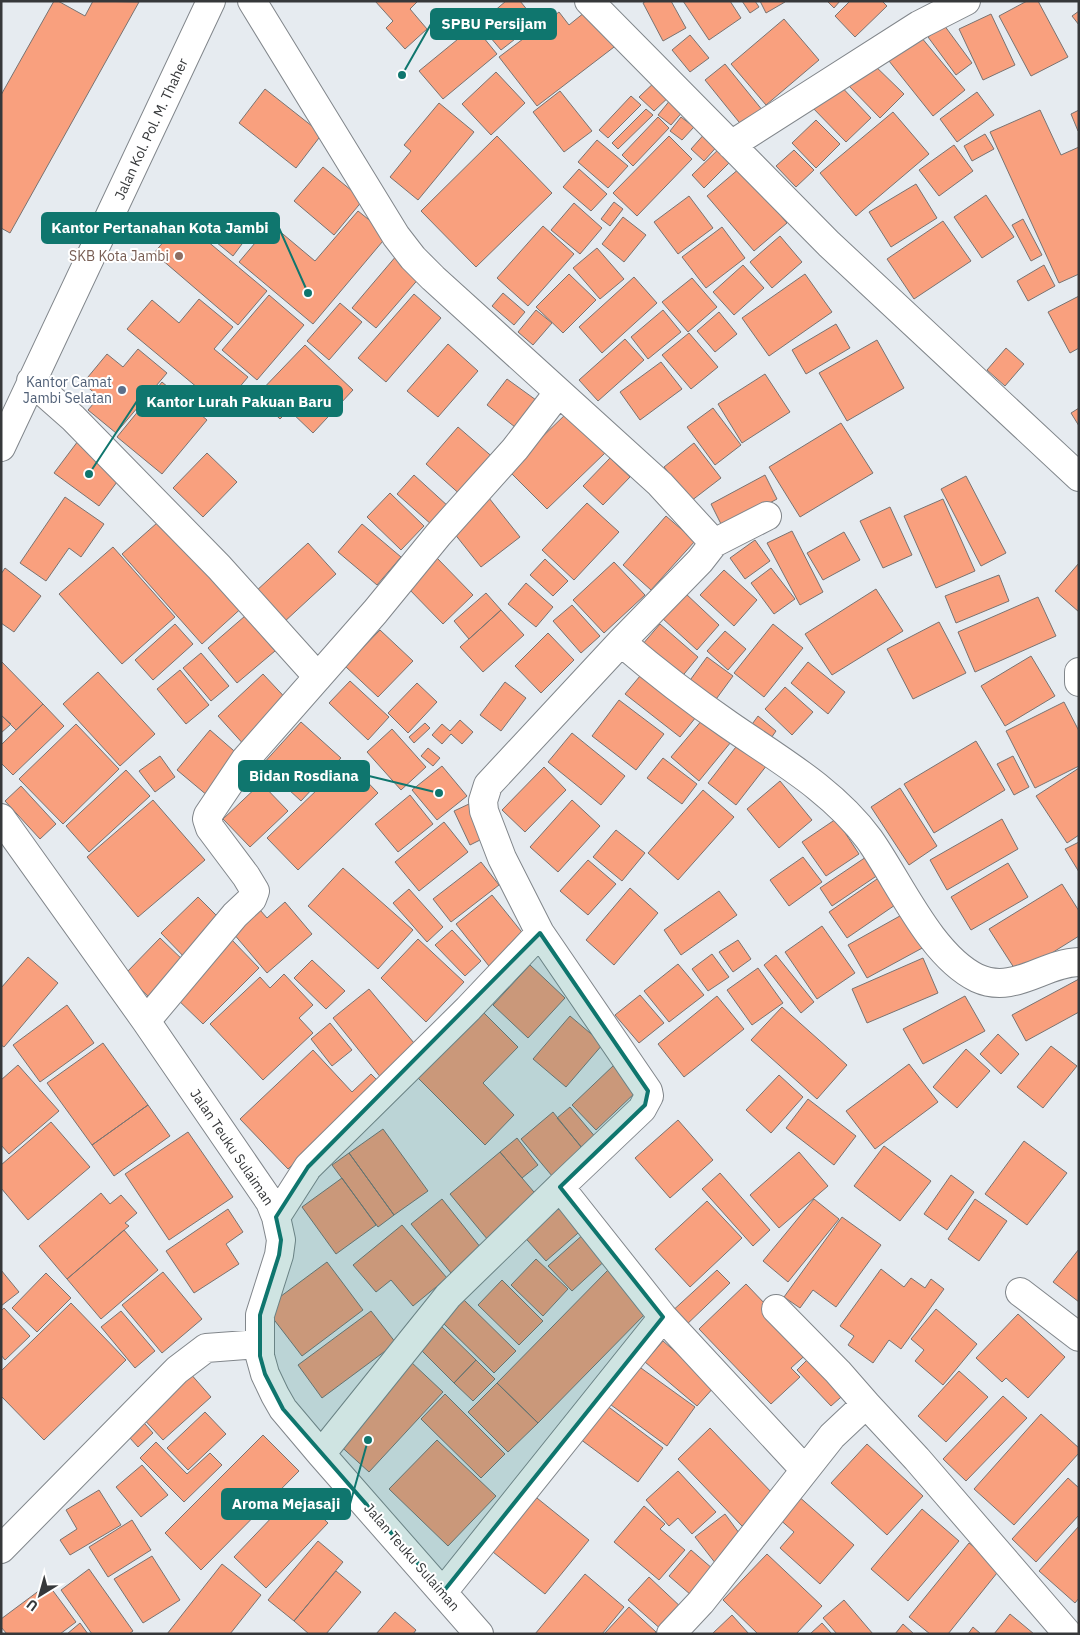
<svg xmlns="http://www.w3.org/2000/svg" width="1080" height="1635" font-family="'IBM Plex Sans',sans-serif">
<rect width="100%" height="100%" fill="#e6ebf0"/>
<path fill="#f9a07e" stroke="#797371" d="M54,1H58L85,16L93,1L139,2L10,233L1,228V95Z
M375,1H418L410,9L427,29L405,49L386,28L393,21Z
M506,1H520L537,22L501,50L479,24Z
M646,1H671L686,28L663,41L643,3Z
M683,1H730L741,18L709,40Z
M742,1H755L759,7L750,13Z
M760,1H784L785,2L766,13Z
M827,1H840L834,8Z
M850,1H882L887,6L855,37L835,16Z
M1027,1H1038L1068,57L1031,76L999,16Z
M590,8L618,44L537,106L499,57L559,12L569,25Z
M1079,11V25L1072,16Z
M991,14L1015,65L983,80L959,29Z
M784,19L819,60L766,105L731,64Z
M944,25L972,63L956,75L928,37Z
M474,26L497,54L443,99L419,71Z
M916,31L965,90L933,116L885,56Z
M690,35L709,58L690,72L672,50Z
M869,60L904,94L880,118L846,83Z
M725,64L763,111L743,127L705,80Z
M496,72L525,103L491,135L462,104Z
M658,79L672,94L654,111L639,97Z
M836,81L871,118L846,142L810,105Z
M265,89L322,134L296,168L239,123Z
M560,91L592,131L564,152L533,112Z
M977,92L994,115L957,142L940,119Z
M631,96L641,105L608,138L599,130Z
M671,99L685,109L671,125L658,115Z
M439,103L474,132L418,200L390,177L411,151L404,145Z
M646,109L653,115L618,149L612,143Z
M1040,110L1061,155L1079,147V274L1059,283L990,132Z
M1079,110V131H1078L1071,114Z
M893,112L929,154L856,216L820,173Z
M658,117L669,128L633,166L622,155Z
M681,117L694,127L682,140L670,131Z
M816,120L840,144L816,168L792,143Z
M707,131L720,143L704,161L691,149Z
M985,134L994,149L972,161L964,146Z
M497,136L552,193L476,267L421,211Z
M669,136L692,159L637,216L613,193Z
M597,140L628,166L608,188L578,162Z
M723,145L735,157L704,188L692,175Z
M954,145L973,171L939,196L919,170Z
M794,150L814,170L796,187L776,166Z
M323,167L363,200L334,235L294,201Z
M740,168L787,223L754,251L707,196Z
M579,169L607,194L591,211L563,187Z
M916,184L937,218L891,247L869,212Z
M986,195L1014,237L982,258L954,217Z
M689,196L713,228L678,254L654,222Z
M614,202L623,209L610,226L601,219Z
M574,203L602,228L580,254L551,230Z
M358,211L388,235L313,324L239,262L271,224L315,261Z
M623,217L646,235L624,262L602,244Z
M1023,219L1042,255L1031,261L1012,225Z
M182,220L267,291L238,325L154,253Z
M215,221L242,244L233,256L205,233Z
M943,221L971,261L914,299L887,259Z
M543,226L574,254L528,306L497,278Z
M722,227L745,258L706,288L682,257Z
M780,236L802,262L772,288L750,262Z
M597,248L624,279L600,299L573,268Z
M397,255L421,276L376,328L352,308Z
M743,265L764,288L734,315L713,292Z
M1044,265L1055,286L1028,301L1017,281Z
M569,274L596,300L563,333L536,307Z
M805,274L832,312L769,356L742,318Z
M634,277L657,303L602,353L579,327Z
M692,278L717,307L688,332L662,302Z
M503,293L525,312L514,325L492,306Z
M414,294L441,318L386,382L358,358Z
M269,295L304,325L257,380L222,350Z
M1079,296V348L1070,353L1048,312Z
M199,299L233,327L214,349L248,377L222,408L127,329L152,300L179,323Z
M340,303L362,322L329,360L307,341Z
M536,310L552,323L533,345L518,332Z
M663,310L681,332L648,359L631,337Z
M719,312L737,334L715,352L697,331Z
M836,324L850,348L806,374L792,350Z
M689,333L718,367L691,389L662,355Z
M625,339L644,360L598,401L579,380Z
M877,340L904,388L847,421L819,373Z
M448,344L478,371L438,417L407,391Z
M305,345L353,390L313,433L289,410L280,419L256,396Z
M1006,348L1024,364L1005,386L987,370Z
M138,349L167,373L116,433L88,410L99,397L83,383L107,354L123,367Z
M661,362L682,389L640,420L620,392Z
M765,374L790,412L742,443L718,404Z
M507,379L536,400L515,427L487,405Z
M162,382L207,420L162,474L117,437Z
M713,408L741,445L715,465L687,427Z
M1079,408V426L1071,413Z
M568,412L606,452L547,509L508,470Z
M841,423L873,473L800,517L769,467Z
M458,427L496,460L463,497L426,464Z
M78,441L123,474L99,506L54,473Z
M694,443L721,478L691,501L664,467Z
M207,453L237,482L203,517L173,488Z
M610,458L630,477L603,505L583,486Z
M414,475L449,507L432,525L397,494Z
M765,475L777,499L723,528L711,504Z
M966,476L1006,553L981,566L941,489Z
M390,493L424,526L401,550L367,517Z
M65,497L104,524L81,557L69,548L46,581L20,563Z
M489,498L520,537L481,567L450,528Z
M943,499L975,571L936,588L904,516Z
M587,503L619,532L574,580L542,550Z
M890,507L912,555L883,568L860,521Z
M166,515L246,604L202,644L122,554Z
M666,516L695,541L651,590L623,565Z
M362,524L401,557L377,585L338,552Z
M792,531L823,592L800,605L767,543Z
M844,532L860,560L823,580L807,553Z
M755,540L770,561L745,579L730,558Z
M308,543L336,574L283,623L255,592Z
M113,547L175,617L122,664L59,594Z
M437,558L473,595L443,624L407,587Z
M545,559L568,581L553,596L530,575Z
M614,562L645,595L604,633L573,600Z
M1079,563V612L1055,591Z
M5,568L41,596L14,632L1,623V574Z
M771,568L795,599L774,614L751,583Z
M724,570L757,600L734,626L700,595Z
M999,575L1009,601L956,623L945,596Z
M526,583L553,607L536,627L508,604Z
M876,589L903,631L832,675L805,634Z
M486,593L501,610L469,639L454,621Z
M685,593L719,625L697,650L662,618Z
M1038,597L1056,636L975,672L958,632Z
M572,605L600,636L581,653L553,621Z
M501,610L524,635L483,672L460,647Z
M245,616L275,651L237,683L208,648Z
M939,622L966,673L913,699L887,649Z
M175,624L193,644L153,680L135,660Z
M660,624L698,657L680,679L642,645Z
M773,624L803,648L764,697L734,673Z
M380,630L413,661L378,697L345,666Z
M725,631L746,649L728,670L707,651Z
M548,633L574,660L541,693L515,666Z
M201,653L229,686L211,701L183,668Z
M1031,656L1055,696L1005,726L981,686Z
M707,657L733,676L714,702L688,683Z
M1,661L43,704L16,730L1,715Z
M808,662L845,692L828,714L791,683Z
M180,670L209,705L186,724L157,689Z
M645,670L700,712L680,737L625,694Z
M98,672L155,734L120,766L63,704Z
M263,674L292,705L246,747L218,716Z
M350,681L389,717L368,740L329,703Z
M505,682L526,698L501,731L480,715Z
M417,683L437,702L408,733L388,713Z
M785,687L813,712L792,735L765,709Z
M619,700L664,734L636,770L592,736Z
M1064,702L1079,731V766L1035,788L1006,731Z
M43,704L64,726L13,775L1,763V745Z
M1,715L11,724L1,733Z
M758,716L776,731L769,741L750,727Z
M703,719L731,742L699,781L671,757Z
M460,720L473,732L462,744L451,734L442,744L432,735L442,724L450,731Z
M301,722L341,758L301,801L262,765Z
M425,723L430,728L414,743L409,737Z
M76,724L119,769L63,824L19,779Z
M392,729L426,767L401,790L367,752Z
M210,730L241,757L208,796L177,770Z
M572,733L625,776L601,805L548,762Z
M976,741L1005,790L934,833L904,784Z
M739,743L767,765L736,805L708,783Z
M428,748L440,758L433,766L421,756Z
M160,756L175,777L155,792L139,771Z
M1013,756L1029,787L1014,795L997,764Z
M663,758L697,784L682,804L647,778Z
M347,761L378,793L298,870L267,838Z
M442,766L467,796L437,820L412,790Z
M544,767L566,790L525,832L502,810Z
M1079,768V835L1067,843L1036,796Z
M126,770L150,796L89,852L66,826Z
M780,781L812,820L779,848L747,809Z
M261,783L288,811L250,847L223,819Z
M21,786L56,824L40,839L5,801Z
M900,788L937,846L909,865L871,807Z
M703,790L734,817L678,880L648,853Z
M410,795L433,824L398,852L375,824Z
M153,800L205,860L138,917L87,857Z
M572,800L600,826L558,872L530,847Z
M469,804L484,838L470,845L454,811Z
M836,819L859,854L826,876L802,842Z
M1002,819L1018,849L947,890L930,860Z
M444,822L468,852L419,891L395,862Z
M616,830L645,853L622,881L593,857Z
M1079,842V872L1065,849Z
M803,857L822,882L789,906L770,880Z
M866,857L878,875L832,906L820,888Z
M588,860L616,884L588,915L560,891Z
M481,862L499,885L451,922L433,899Z
M1008,863L1028,897L971,930L951,897Z
M343,868L413,930L378,969L308,906Z
M880,877L898,903L847,938L829,912Z
M1062,884L1079,911V936L1018,974L989,929Z
M630,888L658,913L614,965L586,940Z
M409,889L443,927L427,942L393,903Z
M719,891L737,915L681,955L664,930Z
M492,895L529,941L492,970L456,924Z
M198,897L225,924L188,961L161,933Z
M285,902L312,934L267,973L233,933L260,910L267,918Z
M907,912L926,946L867,978L848,945Z
M822,926L855,973L817,999L785,952Z
M452,930L481,961L465,976L435,945Z
M160,938L186,963L151,999L125,974Z
M231,939L259,968L203,1024L174,996Z
M418,939L464,982L426,1022L381,978Z
M738,940L751,959L733,972L719,952Z
M712,954L729,977L708,991L692,969Z
M776,955L814,1002L801,1013L764,965Z
M28,957L58,983L4,1047L1,1045V988Z
M923,958L938,993L867,1023L852,989Z
M312,960L345,991L326,1009L294,978Z
M678,964L704,995L669,1022L644,991Z
M530,965L565,998L528,1038L493,1005Z
M758,968L783,1003L752,1025L727,990Z
M284,974L313,1005L299,1018L313,1033L263,1080L210,1024L260,977L270,988Z
M1079,979V1012L1026,1041L1012,1015Z
M369,989L419,1049L382,1079L333,1018Z
M640,995L664,1023L639,1043L615,1015Z
M717,996L744,1029L684,1077L658,1044Z
M965,996L985,1031L923,1064L903,1029Z
M67,1005L94,1043L40,1082L13,1045Z
M782,1007L847,1065L817,1099L751,1040Z
M483,1012L518,1047L483,1083L514,1115L485,1145L417,1077Z
M570,1016L603,1044L566,1087L533,1059Z
M330,1023L352,1050L332,1066L311,1039Z
M998,1034L1019,1054L1001,1074L980,1054Z
M103,1043L148,1105L92,1145L47,1083Z
M1051,1046L1077,1066L1043,1108L1017,1087Z
M966,1049L990,1071L957,1108L933,1087Z
M313,1050L352,1092L371,1074L384,1087L357,1103L288,1169L240,1119Z
M909,1064L938,1102L875,1149L846,1111Z
M18,1065L59,1111L9,1154L1,1145V1080Z
M614,1065L637,1091L596,1130L572,1105Z
M779,1075L803,1097L771,1133L746,1110Z
M808,1099L856,1136L834,1165L786,1128Z
M148,1105L170,1136L114,1176L92,1145Z
M570,1107L597,1139L584,1150L557,1118Z
M553,1112L589,1157L558,1183L521,1139Z
M678,1120L713,1160L670,1198L635,1158Z
M51,1122L90,1167L28,1220L1,1188V1165Z
M383,1129L428,1191L394,1215L349,1153Z
M188,1132L233,1197L169,1240L125,1174Z
M517,1138L538,1165L522,1178L500,1152Z
M1024,1141L1067,1173L1027,1225L985,1194Z
M884,1146L931,1181L900,1221L854,1186Z
M500,1152L539,1198L488,1240L450,1194Z
M799,1152L828,1186L779,1228L750,1195Z
M349,1153L394,1215L378,1227L332,1165Z
M720,1173L770,1230L753,1246L702,1189Z
M951,1175L974,1192L947,1230L924,1214Z
M342,1178L376,1225L336,1254L302,1207Z
M101,1193L110,1204L121,1195L137,1213L125,1223L129,1226L67,1279L39,1246Z
M558,1197L585,1227L546,1261L519,1231Z
M442,1199L481,1248L451,1273L411,1224Z
M814,1199L839,1219L788,1282L763,1261Z
M975,1199L1007,1221L979,1261L948,1239Z
M707,1201L742,1238L690,1287L655,1249Z
M228,1209L243,1232L226,1244L239,1264L194,1293L166,1251Z
M842,1217L881,1245L836,1307L813,1290L800,1308L784,1297Z
M402,1225L447,1278L413,1306L391,1280L376,1292L353,1265Z
M124,1230L158,1270L101,1319L67,1279Z
M586,1232L609,1257L572,1291L548,1266Z
M1079,1249V1302L1053,1282Z
M536,1259L568,1289L543,1316L511,1285Z
M327,1262L363,1310L302,1356L265,1308Z
M881,1269L904,1287L911,1278L925,1288L931,1279L944,1289L901,1349L889,1340L873,1363L848,1345L854,1336L840,1326Z
M1,1270L19,1292L1,1306Z
M608,1270L649,1310L538,1423L497,1383Z
M717,1270L730,1283L683,1328L669,1314Z
M163,1272L202,1319L162,1353L122,1305Z
M46,1273L71,1298L37,1332L12,1308Z
M502,1280L543,1321L519,1345L478,1305Z
M746,1284L810,1351L791,1368L800,1377L771,1404L699,1329Z
M464,1300L516,1351L494,1373L442,1322Z
M71,1303L126,1360L44,1440L1,1396V1371Z
M4,1308L30,1336L5,1360L1,1355V1311Z
M936,1309L977,1344L943,1385L915,1361L924,1350L911,1339Z
M121,1311L155,1351L135,1368L101,1327Z
M371,1311L396,1343L322,1398L298,1365Z
M1018,1314L1065,1357L1028,1398L1006,1378L1002,1382L976,1358Z
M440,1325L476,1360L454,1383L419,1348Z
M663,1341L715,1386L697,1406L645,1362Z
M814,1353L849,1390L831,1406L797,1370Z
M476,1360L495,1379L473,1401L454,1383Z
M410,1361L443,1392L369,1472L335,1441Z
M634,1363L695,1407L667,1446L607,1402Z
M959,1371L988,1397L946,1442L918,1416Z
M189,1372L211,1397L163,1440L140,1415Z
M497,1383L538,1423L508,1452L468,1412Z
M445,1394L505,1454L481,1478L421,1419Z
M1003,1396L1027,1418L966,1481L943,1459Z
M602,1402L663,1448L638,1482L576,1436Z
M205,1412L226,1434L188,1470L167,1448Z
M1041,1414L1079,1448V1453L1014,1525L974,1489Z
M137,1415L153,1433L138,1447L121,1428Z
M710,1428L774,1495L742,1526L678,1459Z
M263,1435L299,1471L201,1570L165,1533Z
M437,1440L496,1496L448,1546L389,1489Z
M156,1442L187,1474L210,1453L222,1465L184,1502L140,1458Z
M867,1444L923,1496L887,1535L831,1483Z
M142,1465L168,1495L141,1517L116,1487Z
M678,1471L716,1512L692,1534L678,1518L669,1526L646,1500Z
M1068,1478L1079,1488V1515L1036,1562L1012,1539Z
M99,1490L121,1525L70,1555L60,1540L77,1529L66,1510Z
M296,1492L328,1523L266,1588L234,1557Z
M532,1494L589,1540L545,1594L488,1548Z
M797,1495L854,1545L820,1584L780,1548L794,1532L777,1517Z
M644,1506L665,1524L660,1529L685,1550L659,1580L614,1542Z
M922,1509L959,1541L908,1601L871,1569Z
M725,1514L745,1541L716,1564L695,1537Z
M132,1520L151,1550L108,1577L89,1547Z
M1079,1526V1598L1075,1603L1039,1571Z
M318,1541L343,1562L294,1621L268,1600Z
M969,1543L1001,1568L948,1634H930L909,1617Z
M691,1550L713,1569L691,1595L669,1576Z
M767,1554L822,1606L796,1634H758L723,1600Z
M152,1556L180,1600L143,1623L114,1579Z
M222,1564L261,1595L230,1634H167Z
M89,1569L133,1631L129,1634H92L61,1590Z
M336,1571L361,1592L326,1634H309L294,1621Z
M585,1574L624,1607L602,1634H535Z
M649,1577L683,1609L663,1631L628,1600Z
M48,1584L76,1622L60,1634H7L1,1627V1619Z
M844,1600L873,1634H837L823,1618Z
M629,1607L656,1632L655,1634H604Z
M395,1612L416,1630L413,1634H376Z
M1010,1614L1034,1634H994Z
M732,1615L749,1634H712Z
M80,1623L88,1634H67Z
M822,1623L832,1634H810Z
M903,1624L914,1634H895Z
M973,1627L981,1634H968Z"/>
<g fill="none" stroke-linecap="round" stroke-linejoin="round">
<defs>
<path id="minor" d="M252,1L396,236L413,258L433,278L660,484L714,543L700,561L621,642L488,785L483,801L484,811L502,858L540,933L648,1091L649,1096L642,1109L560,1187L663,1317L805,1470
M589,1L829,244L1079,477
M731,145L919,25L966,1
M31,381L73,418L219,567L318,677
M1,447L211,1
M714,543L767,516
M621,642C656,672 691,699 729,725C778,759 833,790 869,839C899,881 930,955 977,978C1014,995 1043,963 1079,962
M1079,672V682
M1,818L146,1021L270,1202L276,1217L281,1240L279,1255L260,1315V1356L265,1374L275,1395L283,1409L321,1454L479,1634
M146,1021L235,915L252,899L255,891L246,876L210,828L207,819L208,815L245,760L375,612L438,535L515,449L558,393
M276,1217L308,1167L468,1009L540,933
M1020,1292L1079,1337
M776,1309L838,1372L866,1404
M321,1454L448,1296L560,1187
M1,1549L177,1370L206,1348L260,1344
M443,1592L663,1317
M671,1634L701,1602L832,1436L866,1404L917,1459L1068,1634"/>
</defs>
<use href="#minor" stroke="#81868b" stroke-width="30"/>
<use href="#minor" stroke="#fff" stroke-width="28"/>
</g>
<path fill="#0f766e" fill-opacity="0.2" stroke="#0f766e" stroke-width="4" stroke-linejoin="round" d="M540,933L648,1091L645,1105L560,1187L663,1317L443,1592L283,1409L265,1374L260,1356V1315L279,1255L281,1240L276,1217L308,1167Z"/>
<circle fill="#8d6e63" stroke="#fff" stroke-width="2" cx="179" cy="256" r="5"/>
<circle fill="#5c6f8a" stroke="#fff" stroke-width="2" cx="122" cy="390" r="5"/>
<g text-anchor="middle" stroke-width="4" stroke-linejoin="round" paint-order="stroke">
<g font-size="14" fill="#36383a" stroke="#fff">
<text transform="translate(151 129) rotate(-65)" y="5">Jalan Kol. Pol. M. Thaher</text>
<text transform="translate(232 1147) rotate(56)" y="5">Jalan Teuku Sulaiman</text>
<text transform="translate(412 1557) rotate(49)" y="5">Jalan Teuku Sulaiman</text>
</g>
<g font-size="14" fill="#785e54" stroke="#fff" text-anchor="end">
<text x="169" y="261">SKB Kota Jambi</text>
</g>
<g font-size="14" fill="#4e5e75" stroke="#fff" text-anchor="end">
<text x="112" y="387">Kantor Camat<tspan x="112" dy="16">Jambi Selatan</tspan></text>
</g>
</g>
<path fill="none" stroke="#0f766e" stroke-width="2" d="M402 75L431 24M308 293L279 228M89 474L137 401M439 793L369 776M368 1440L350 1504"/>
<g fill="#0f766e" stroke="#fff" stroke-width="2">
<circle cx="402" cy="75" r="5"/>
<circle cx="308" cy="293" r="5"/>
<circle cx="89" cy="474" r="5"/>
<circle cx="439" cy="793" r="5"/>
<circle cx="368" cy="1440" r="5"/>
</g>
<g fill="#0f766e" stroke="#0f766e" stroke-width="2">
<rect x="431" y="9" width="125" height="30" rx="5"/>
<rect x="42" y="213" width="237" height="30" rx="5"/>
<rect x="137" y="386" width="205" height="30" rx="5"/>
<rect x="239" y="761" width="130" height="30" rx="5"/>
<rect x="222" y="1489" width="128" height="30" rx="5"/>
</g>
<g font-size="15" text-anchor="middle" font-weight="bold" fill="#fff">
<text x="494" y="29">SPBU Persijam</text>
<text x="160" y="233">Kantor Pertanahan Kota Jambi</text>
<text x="239" y="407">Kantor Lurah Pakuan Baru</text>
<text x="304" y="781">Bidan Rosdiana</text>
<text x="286" y="1509">Aroma Mejasaji</text>
</g>
<rect width="1080" height="1635" fill="none" stroke="#36383a" stroke-width="5"/>
<g transform="translate(40 1595) rotate(217)" stroke="#ffffff" stroke-width="4" paint-order="stroke">
<path d="M0-4L9 19L0 12L-9 19Z" fill="#36383a"/>
<text y="-8" font-size="14" font-weight="bold" text-anchor="middle" fill="#36383a">U</text>
</g>
</svg>
